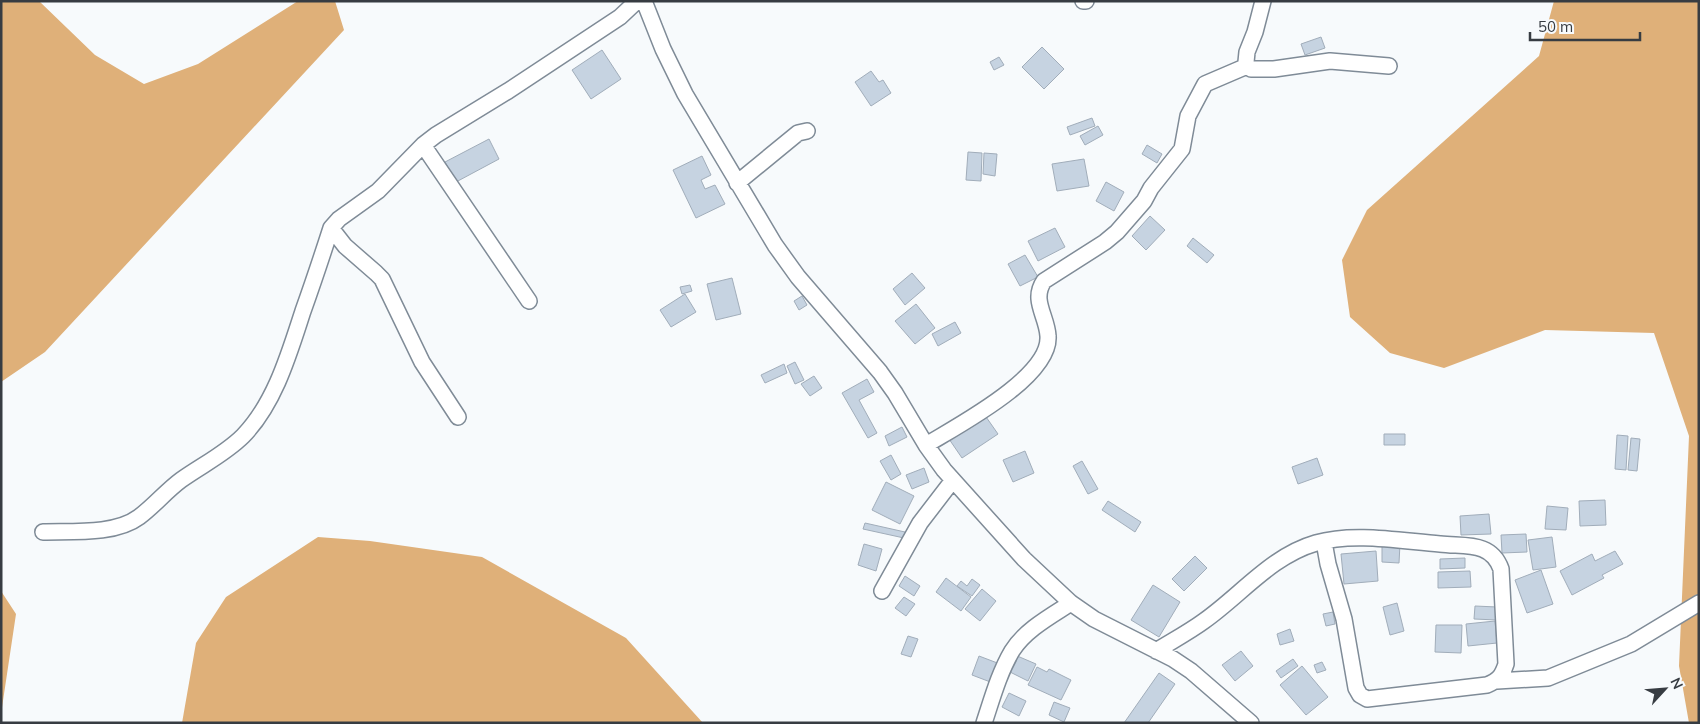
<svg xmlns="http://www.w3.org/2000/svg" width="1700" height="724" font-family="Mulish,sans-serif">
<rect width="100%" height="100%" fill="#f7fafc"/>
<path fill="#dfb079" d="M1,1H39L95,55L144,84L198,64L298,1H335L344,30L45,352L1,382Z
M1554,1H1699V723H1689L1679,666L1689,436L1654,333L1545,330L1444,368L1390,353L1350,317L1342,260L1367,210L1539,56Z
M318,537L370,541L482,557L626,638L703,723H182L196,643L226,597Z
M1,591L16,614L1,714Z"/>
<path fill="#c6d3e1" stroke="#a1adba" d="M1321,37L1325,48L1305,55L1301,44Z
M1042,47L1064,69L1044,89L1022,67Z
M602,50L621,79L591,99L572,70Z
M999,57L1004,65L994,70L990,62Z
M871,71L879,82L883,80L891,93L871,106L855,82Z
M1092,118L1095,126L1070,135L1067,127Z
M1098,126L1103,135L1085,145L1080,136Z
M489,139L499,159L456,182L445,162Z
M1147,145L1162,154L1157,163L1142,154Z
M968,152L982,153L981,181L966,180Z
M984,153L997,154L995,176L983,174Z
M702,156L711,175L701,180L705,189L715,185L725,204L696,218L673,170Z
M1084,159L1089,186L1057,191L1052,164Z
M1106,182L1124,192L1114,211L1096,201Z
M1150,216L1165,230L1146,250L1132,236Z
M1055,228L1065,247L1038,261L1028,241Z
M1193,238L1214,255L1207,263L1187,246Z
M1025,255L1038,277L1020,286L1008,264Z
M912,273L925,288L905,305L893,289Z
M732,278L741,314L716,320L707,284Z
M690,285L692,291L682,294L680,287Z
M685,294L696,312L671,327L660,310Z
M802,296L807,305L799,310L794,301Z
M916,304L935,328L915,344L895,321Z
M955,322L961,333L938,346L932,334Z
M795,362L804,380L795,384L787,366Z
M784,364L787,373L765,383L761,375Z
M814,376L822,388L810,396L801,384Z
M867,379L874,392L859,400L877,433L868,438L842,393Z
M984,414L998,434L962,458L949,439Z
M902,427L907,437L889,446L885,436Z
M1384,434H1405V445H1384Z
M1617,435L1628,436L1626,470L1615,469Z
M1631,438L1640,439L1637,471L1628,470Z
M1025,451L1034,473L1013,482L1003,460Z
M891,455L901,474L891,480L880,461Z
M1317,458L1323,475L1298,484L1292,467Z
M1082,461L1098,489L1088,494L1073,466Z
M924,468L929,482L912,489L906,475Z
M886,482L914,496L900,524L872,510Z
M1605,500L1606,525L1580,526L1579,501Z
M1108,501L1141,522L1135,532L1102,510Z
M1547,506L1568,508L1566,530L1545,529Z
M1489,514L1491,534L1461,535L1460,516Z
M865,523L905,532L904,538L863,529Z
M1526,534L1527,552L1502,553L1501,535Z
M1552,537L1556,567L1533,570L1528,540Z
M864,544L882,549L876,571L858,565Z
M1382,544H1400L1399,563L1382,562Z
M1376,551L1378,581L1344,584L1341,554Z
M1615,551L1623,564L1602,575L1604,578L1572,595L1560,571L1592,554L1595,561Z
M1195,556L1207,568L1184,591L1172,579Z
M1465,558V568L1440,569V559Z
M1541,570L1553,604L1527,613L1515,580Z
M1470,571L1471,587L1438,588V572Z
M905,576L920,586L914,596L899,586Z
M946,578L971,597L961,611L936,592Z
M972,579L980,585L972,596L957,586L961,581L967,586Z
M1153,585L1180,602L1159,637L1131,620Z
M982,589L996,601L980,621L965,609Z
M904,597L915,604L906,616L895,608Z
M1397,603L1404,631L1390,635L1383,607Z
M1475,606L1497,607V620L1474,619Z
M1333,612L1335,624L1326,626L1323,614Z
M1495,621L1497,643L1468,646L1466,624Z
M1436,625H1462L1461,653L1435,652Z
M1290,629L1294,641L1280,645L1277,634Z
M908,636L918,639L911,657L901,654Z
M1241,651L1253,666L1235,681L1222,665Z
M1015,655L1036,664L1028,681L1008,671Z
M979,656L1000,664L993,683L972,675Z
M1293,659L1298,666L1281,678L1276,671Z
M1322,662L1326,670L1317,673L1314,665Z
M1302,666L1328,697L1306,715L1280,685Z
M1037,667L1047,672L1049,669L1071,680L1061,700L1028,685Z
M1159,673L1175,684L1148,723H1124Z
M1009,693L1026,701L1019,716L1002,707Z
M1054,702L1070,708L1064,722L1049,715Z"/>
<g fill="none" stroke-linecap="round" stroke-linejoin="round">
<defs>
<path id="minor" d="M644,1L663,49L685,94L775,245L798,277L880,372L895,393L926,445L944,470L1024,559L1071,603L1094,619L1173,659L1191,671L1251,723
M1083,1H1086
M1263,1L1255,32L1247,52L1246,62L1247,66L1251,69H1274L1330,61L1389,66
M423,145L529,301
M737,183L798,133L807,131
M331,228L345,246L376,273L382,279L422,362L458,417
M926,445C957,426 1051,377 1048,336C1047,316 1031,300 1044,281L1105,242L1117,232L1144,201L1151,188L1182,149L1188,116L1205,84L1247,66
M43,532C71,531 115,535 139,517C154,506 166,491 181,480C202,465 225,454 243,436C275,403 289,354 303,311C313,283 322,256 331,228L339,219L378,191L423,145L436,135L508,91L620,17L637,1
M882,591L920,523L953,480
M1156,651C1172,641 1189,632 1204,621C1241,595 1271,556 1316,543C1353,532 1401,541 1440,544C1465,547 1491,541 1501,569L1506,664C1502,676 1499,680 1487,685L1367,699L1360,695L1356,688L1344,619L1328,564L1324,542
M1497,681L1548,678L1631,644L1699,603
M984,723C992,699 999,673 1012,651C1025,630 1051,616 1071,603"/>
</defs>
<use href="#minor" stroke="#7f8b97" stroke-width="18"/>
<use href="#minor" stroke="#fff" stroke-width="15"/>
</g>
<rect width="1700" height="724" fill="none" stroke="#373c42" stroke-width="5"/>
<g transform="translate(1665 689) rotate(64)" stroke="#f7fafc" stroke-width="4" paint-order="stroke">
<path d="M0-4L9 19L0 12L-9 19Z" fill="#373c42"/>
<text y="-8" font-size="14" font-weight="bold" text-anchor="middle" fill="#373c42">N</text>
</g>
<path d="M1530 32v8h110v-8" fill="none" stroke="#373c42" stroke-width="2.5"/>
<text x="1538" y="32" font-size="15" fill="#373c42" stroke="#f7fafc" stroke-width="4" paint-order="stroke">50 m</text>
</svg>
